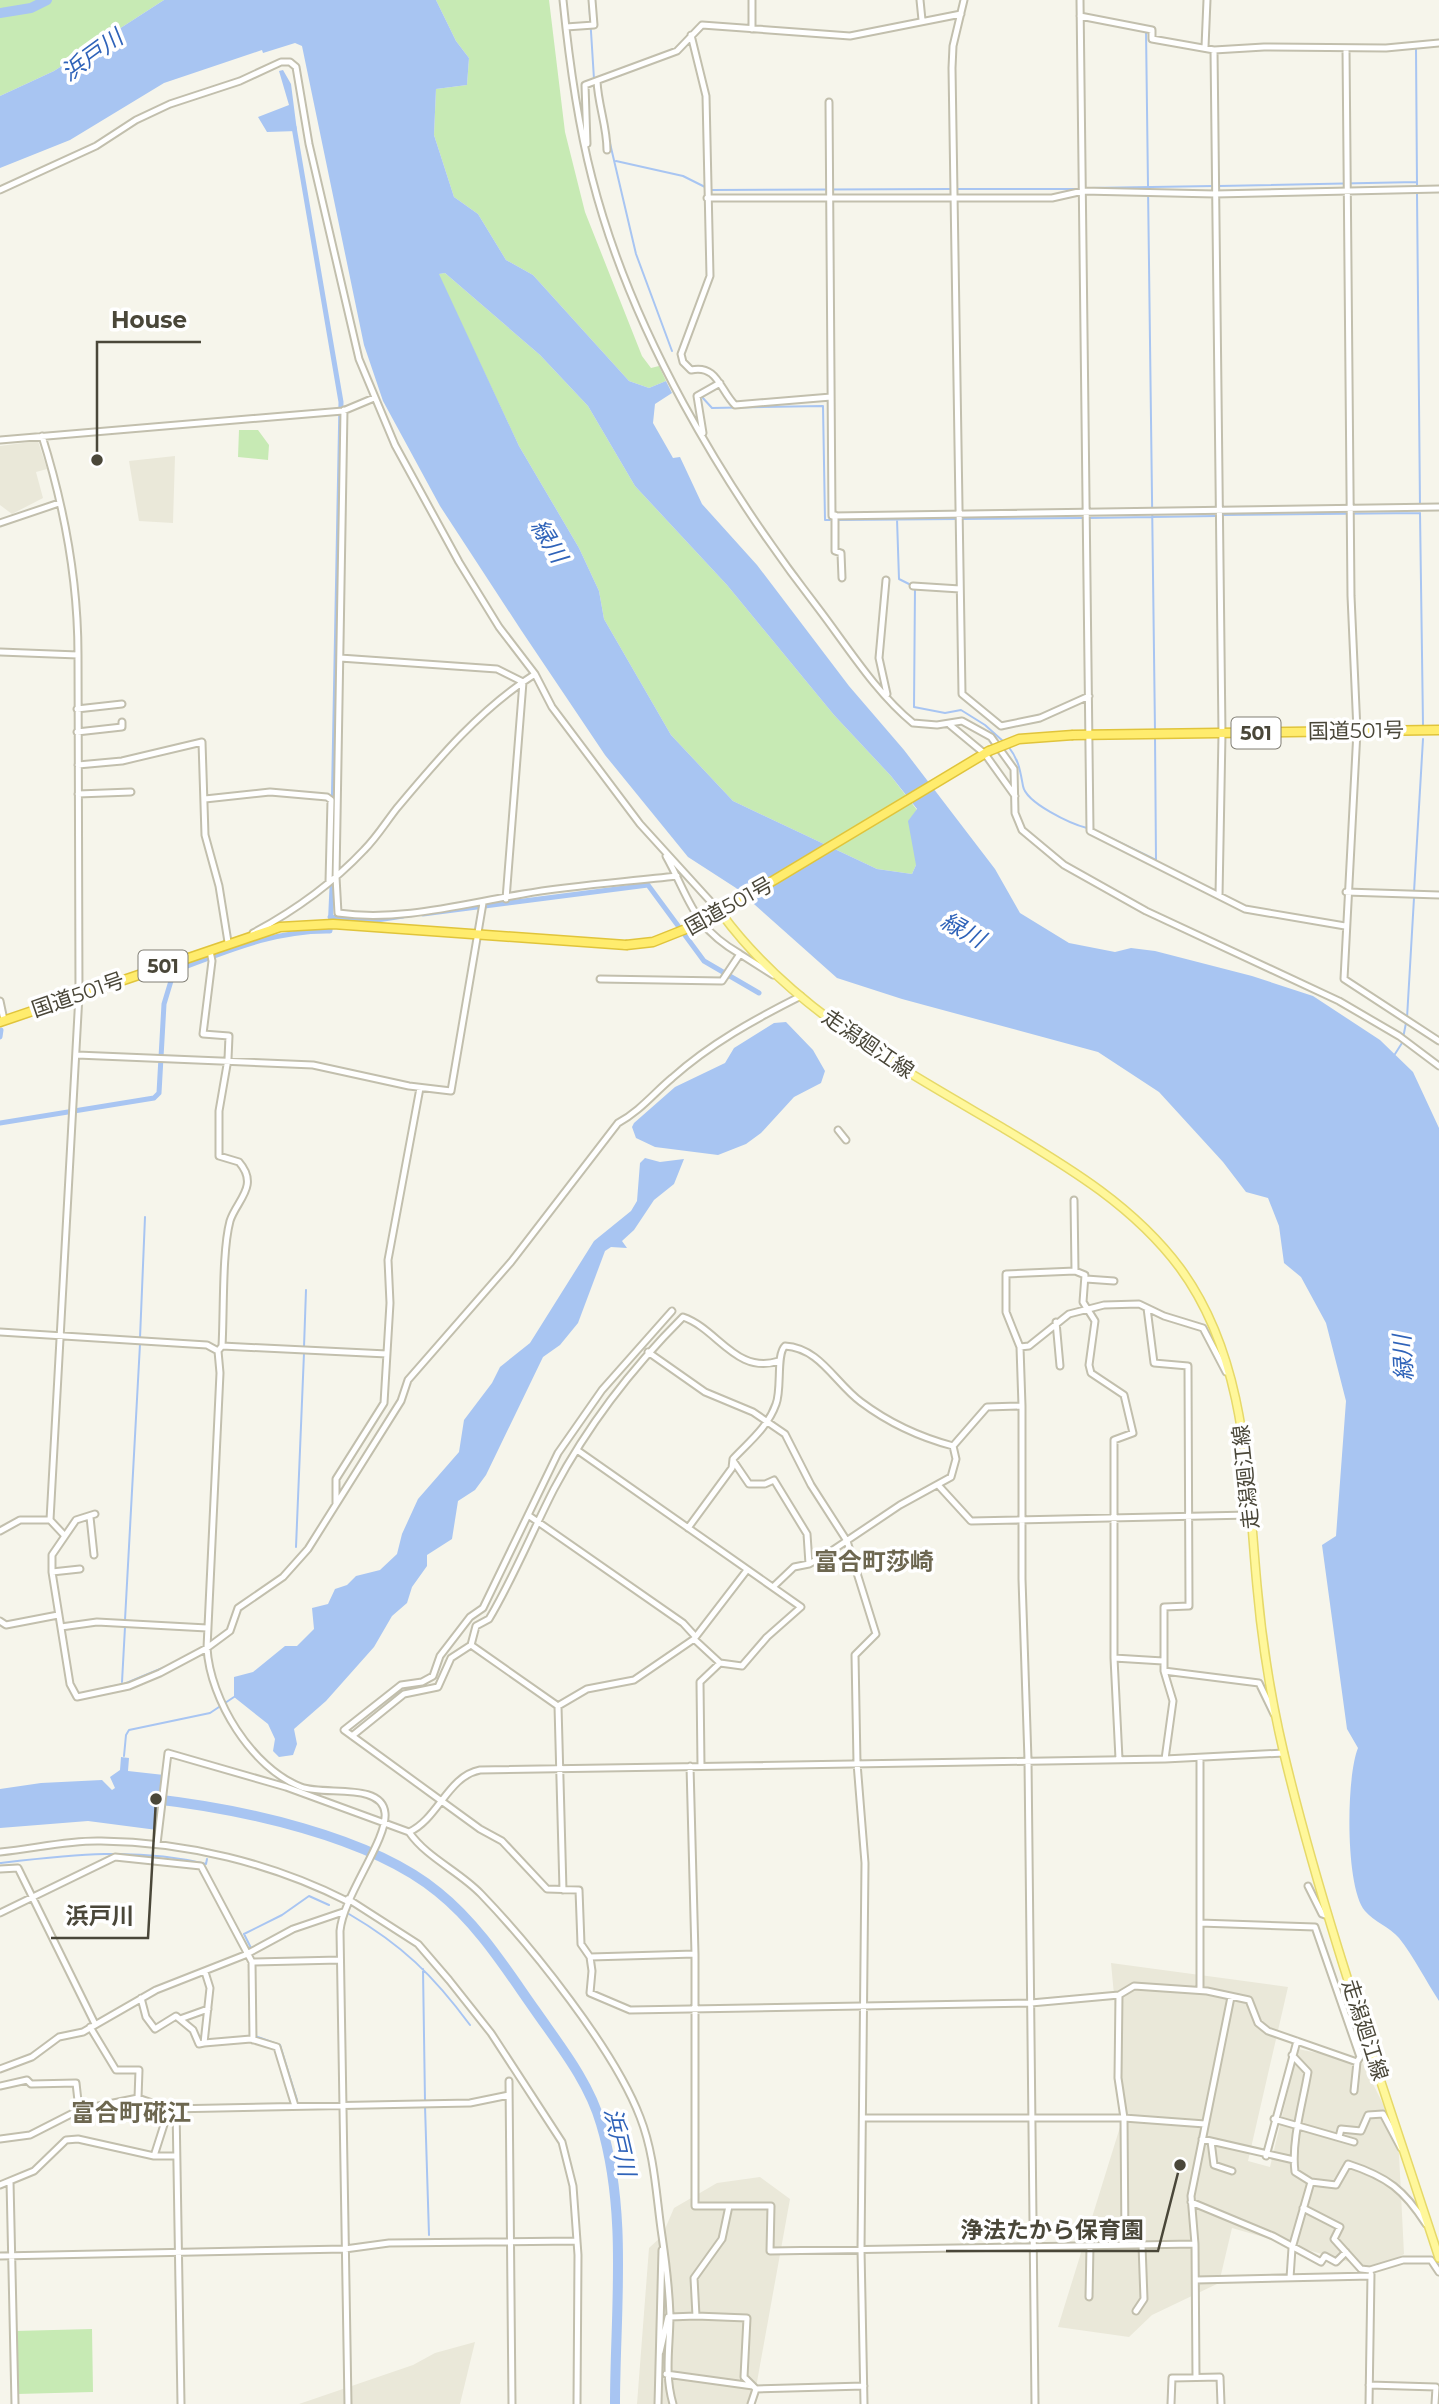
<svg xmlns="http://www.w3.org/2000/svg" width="1439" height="2404" font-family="Montserrat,'Noto Sans JP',sans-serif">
<rect width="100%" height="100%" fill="#f6f5eb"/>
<path fill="#eae8d9" d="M38,441L47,469L36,472L43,498L12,514L0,505V446Z
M175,456L173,523L139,521L129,461Z
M1111,1963L1288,1987L1248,2161L1270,2167L1298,2049L1362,2062L1398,2134L1404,2254L1377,2270L1232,2228L1219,2283L1152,2315L1129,2337L1058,2327L1125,2111Z
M760,2177L790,2199L753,2404H637L649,2248L662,2236L674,2208L717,2183Z
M475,2342L460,2404H299L413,2365L435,2353Z"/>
<path fill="#c7eab4" d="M0,0H164L54,71L0,96Z
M436,0H549L565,132L585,212L642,356L651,368L659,366L666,381L649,388L629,381L533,275L506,260L478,214L454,197L434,135L436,89L467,85L469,58L456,41Z
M445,273L540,355L588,406L635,486L727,585L834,715L891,776L917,810L916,865L912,874L877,869L733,801L671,735L604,619L599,591L579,548L519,446L438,274Z
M239,430H258L269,445L268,460L238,457Z
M92,2329L93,2392L17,2394L15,2331Z"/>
<path fill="#a8c5f2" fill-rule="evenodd" d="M164,0H436L456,41L469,58L467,85L436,89L434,135L454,197L478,214L506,260L533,275L629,381L649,388L666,381L672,393L655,404L653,423L673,458L680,457L702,504L757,565L849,686L904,750L995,869L1020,913L1069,943L1115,952L1131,948L1155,951L1252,976L1313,996L1380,1040L1413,1072L1439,1128V2001C1426,1981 1414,1957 1399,1938C1390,1927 1374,1922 1365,1911C1345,1887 1346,1777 1358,1748L1347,1729L1322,1545L1336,1536L1346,1401L1326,1323L1301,1277L1284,1263L1279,1226L1268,1198L1246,1192L1223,1162L1159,1092L1098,1052L902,999L837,978L736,888L688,857L605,755L521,630L440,506L383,401L364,345L302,46L295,43L263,53L262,50L164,83L70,140L0,168V96L54,71ZM445,273L540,355L588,406L635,486L727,585L834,715L891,776L917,809L908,821L916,865L912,874L877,869L733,801L671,735L604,619L599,591L579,548L519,446L439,274Z
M283,70L291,84L297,131L267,132L258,117L289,105L279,71Z
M786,1022L813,1050L825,1071L821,1083L794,1097L761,1133L746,1144L718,1155L655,1147L636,1138L632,1127L634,1123L675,1087L725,1063L734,1048L774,1023Z
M645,1158L660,1162L684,1159L674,1184L654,1200L634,1230L622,1241L627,1248L611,1247L605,1251L578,1323L560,1345L543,1357L486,1475L475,1490L458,1501L452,1539L427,1555V1566L412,1587L407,1603L392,1616L374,1647L326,1701L294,1729L297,1744L293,1755L279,1757L273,1751L275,1739L268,1724L234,1697V1677L253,1672L285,1646H297L314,1629L312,1608L328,1604L335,1589L347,1585L356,1576L380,1570L397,1554L402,1534L418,1499L459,1452L464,1420L492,1383L500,1367L530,1343L594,1241L631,1211L637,1201L640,1163Z
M121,1757L129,1758L128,1771L164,1775L157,1830L88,1821L0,1828V1789L41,1783L102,1780L112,1790L115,1788L110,1777L120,1770Z"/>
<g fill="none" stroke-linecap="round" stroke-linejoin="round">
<path stroke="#a8c5f2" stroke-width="2" d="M589,0L594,79
M1146,30L1155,731
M1416,49L1417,185
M609,139L636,254L672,351
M616,161L683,176L711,190L951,189
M1219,186L1417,182
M1090,188L1213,186
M957,189H1081
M1417,194L1420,507
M702,397L712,408L823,406L825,520H830
M1420,513L1423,725
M1222,515L1420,513
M1089,518L1216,516
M897,519L899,579L915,587L914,707L945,713L961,710L985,725L1004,742
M963,519L1083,518
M837,520L957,519
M1008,746C1019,760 1020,770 1023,786C1026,803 1071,824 1087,828
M1096,831L1156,860L1155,736
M1414,892L1423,739
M1407,1018L1414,898
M1395,1054L1402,1043L1406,1023
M140,1338L145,1217
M304,1347L306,1290
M296,1547L304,1353
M125,1620L140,1344
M122,1682L125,1627
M104,1688L124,1684L165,1667
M124,1756L126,1735L129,1730L210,1713L234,1697
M0,1863C70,1855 137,1847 206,1864L207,1859
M349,1914C402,1945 433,1975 470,2025
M251,1948L244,1934L282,1915L309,1896L329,1905
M423,1969L425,2101
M255,2036L280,2045L297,2100
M425,2106L429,2235"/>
<path stroke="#a8c5f2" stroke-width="5" d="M294,127L341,402L332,872
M423,914L648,885L704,961L759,993
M330,917L371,921L403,916
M0,1037L1,1030
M0,1123L154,1098L159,1093L164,1004L174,971C225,952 274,930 330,931L332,887"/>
<path stroke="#a8c5f2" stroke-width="10" d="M0,13L31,8L47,0
M154,1799C241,1809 370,1836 438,1892C478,1924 506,1969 535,2010C560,2046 589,2082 601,2124C628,2213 615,2313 615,2404"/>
<defs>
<path id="minor" d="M563,0C569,60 577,120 592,178C631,331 722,484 818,608C847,646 876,693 913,723L937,725L962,721L991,737L1014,769L1015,813L1022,830L1064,865L1146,911L1339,1001L1399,1036L1439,1066
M920,0L922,20
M964,0L953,46L952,68L962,694L1001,726L1040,718L1089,696
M1080,0L1090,831L1245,909L1345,926
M1080,16L1152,30V39L1214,50L1264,47L1386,48L1439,43
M566,27L594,25L592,0
M752,29V0
M691,35L706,96L710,276L681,354L683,362L691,370C717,364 720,390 735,405L831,397
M1205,47L1207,0
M1346,49L1351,596L1357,731L1344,979L1439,1041
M1214,50L1222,734L1219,896
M597,81C598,105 607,126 607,150
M829,102L832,516L1439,507
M587,144L585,85L677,51L702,25L850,36L961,14
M0,190L96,146L136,120L170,104L240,81L281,62H290L296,67L309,144L359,359L395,445L459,562L499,627L535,674L552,707L640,824L721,913
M707,198H1052L1083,191L1215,194L1439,189
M344,410L336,877L338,913C399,922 463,904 523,894C574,885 626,882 677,876
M703,433L697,396L720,383
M42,436C64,506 78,581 78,655L79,995L50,1520
M0,440L343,411L374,398
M835,515V551L841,553L842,578
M0,523L59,503
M886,580L879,658L887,694
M913,586L960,589
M0,652L78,655
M340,658L497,669L523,682
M77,709L122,704
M950,725L985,754L1015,796
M77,732L122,727V722
M78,765L122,761L202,742L205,835L219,886L228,942
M78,794L131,792
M205,799L270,792L327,797L331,800L329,882
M1346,892L1439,895
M506,899L523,682
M253,933C294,911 332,884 364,850C377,837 386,822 397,808C439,758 480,709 535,674
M210,951L212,961L203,1034L229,1036L228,1059L219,1111V1156L239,1162C260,1186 236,1201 230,1221C222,1251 224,1312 222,1346L218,1351
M740,954L773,975
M600,979L722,981L740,954C692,926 691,901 666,856
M0,1001L4,1020
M77,1055L313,1065L409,1086L451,1091L483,903
M838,1130L846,1140
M1074,1200L1075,1271
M1086,1279L1114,1281
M1147,1308L1154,1363L1188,1366L1189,1606L1164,1607V1671L1173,1701L1165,1759
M672,1311L602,1390L558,1453L483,1608L470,1617L440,1656L433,1676L422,1682L401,1685L344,1730L480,1829L502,1841L547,1889L579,1890L581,1944L590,1957L592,1971L590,1993L630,2010L1031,2003L1119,1995L1134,1986L1207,1991L1249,2000L1258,2023L1268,2031L1357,2062L1360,2057L1315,1927L1200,1923
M1056,1322L1060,1366
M0,1332L207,1345L218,1351L220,1373L207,1648C210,1700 252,1768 301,1787C325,1796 382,1782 385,1813C388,1839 343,1896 340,1931L348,2404
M222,1346L387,1354
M1020,1347L1029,1346L1069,1314L1104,1305L1139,1304L1164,1316L1203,1328L1226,1372
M648,1352L705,1392L753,1412L785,1434L811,1485L847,1541L876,1634L855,1655L857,1763L865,1863L861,2249L864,2404
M953,1446L987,1407L1022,1406
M577,1450L801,1607L767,1637L742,1666L720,1663L694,1639
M734,1462L749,1484H765L774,1480L807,1534L809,1564
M939,1486L971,1521L1250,1515
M336,1504V1479L384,1403L390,1303L388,1260L420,1088
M528,1515L683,1623L694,1635
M90,1517L94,1555
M688,1528L732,1468L733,1459C749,1442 768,1427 776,1404C782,1389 776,1354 785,1346C820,1348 835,1383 861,1402C889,1423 919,1437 953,1446
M0,1531L20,1520H50L65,1536L52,1555V1572L70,1684L77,1697L129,1686L160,1673L207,1648L230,1631L238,1608L283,1577L308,1549L401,1401L408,1380L511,1262L618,1123C640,1111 654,1093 672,1078C710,1044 755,1019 801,996
M65,1536L76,1520L95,1514
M52,1572L80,1569
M773,1587L794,1567L809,1564L827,1554L900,1505L951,1477L956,1459L953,1446
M0,1621L6,1625L58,1615
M61,1627L97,1622L207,1628
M471,1645L558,1706
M1114,1658L1163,1661
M1164,1671L1259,1683L1274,1714
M558,1706L587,1689L634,1680L694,1639L747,1570
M558,1706L563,1890
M352,1736L404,1694L438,1687L451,1658L471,1645L476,1626L489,1619C514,1577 532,1532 554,1489C588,1425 631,1369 683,1317C718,1329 736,1375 779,1361
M690,1766L695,1954V2206H771L770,2251L1195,2244
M701,1766L700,1682L720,1663
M409,1832C427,1858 459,1871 481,1894C532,1947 614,2049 640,2117C655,2155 656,2196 662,2236C666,2263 669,2288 670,2315C670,2346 664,2373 673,2404
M157,1844L168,1753L286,1787L409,1832C438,1819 448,1776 480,1770L1165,1759L1284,1753
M0,1852C34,1849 67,1840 101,1841C186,1842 272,1863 347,1901
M0,1869L18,1868L95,2024
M1308,1886L1322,1914L1328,1916
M348,1899L418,1944L449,1980L491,2033L562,2142L573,2186L578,2255L577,2404
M0,1913L115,1857L201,1866L252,1962L340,1960
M590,1957L695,1954
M252,1962L253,2040
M205,1972L210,1988L204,2043L251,2039L277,2047L295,2106
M1200,1990V1758
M1119,1995L1118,2078L1124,2118L1125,2245
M141,1998L146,2017L155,2029L176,2016L193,2030L199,2044L204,2043
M180,2019L208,2009
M90,2027L116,2070H139L138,2098L169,2109L470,2103L509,2095
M1292,2055L1308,2072C1303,2102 1291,2141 1295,2172L1311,2182L1336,2185L1348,2164C1388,2177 1404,2190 1426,2224
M0,2069L32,2057L59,2037L83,2032L156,1990L245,1955L293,1929L343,1912
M509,2081L512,2404
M0,2086L27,2080L31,2084L76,2083L79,2110L138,2098
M1354,2091L1357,2062
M176,2107L181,2404
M863,2118H1124L1205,2124
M1274,2119L1354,2142
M1339,2137L1341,2129L1361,2131L1368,2115L1383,2114L1401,2148
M0,2139L30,2135L79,2110
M1202,2139L1294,2160
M1211,2141L1214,2165L1232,2171
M154,2156H175
M1266,2156L1297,2041
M10,2181L15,2404
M0,2185L34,2171L66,2140L78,2139L154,2156L169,2109
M1191,2202L1273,2236L1321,2262L1325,2256L1336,2262L1346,2252
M729,2206L722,2239L694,2278L696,2316L747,2318L744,2377L756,2389L864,2386
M1303,2208L1340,2227L1334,2239L1361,2269L1370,2270L1403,2260H1431L1439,2272
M0,2256L345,2249L389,2243L577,2241
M1290,2278L1292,2248L1311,2182
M1196,2280L1371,2276
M1089,2297L1090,2246
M1136,2311L1144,2299L1142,2245
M670,2317L696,2316
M660,2352L668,2317
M666,2374L753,2386
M1196,2376L1195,2244L1191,2196L1231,1997
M1369,2385L1436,2387L1435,2404
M658,2404L662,2250
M751,2404L756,2389
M1035,2404L1028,1760L1022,1579V1406L1020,1347L1006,1312V1274L1075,1271L1085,1275L1083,1302L1095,1321L1089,1365L1091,1373L1124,1395L1133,1433L1114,1440V1658L1119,1759
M1171,2404L1172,2378L1220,2377L1221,2404
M1369,2404L1371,2274"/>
<path id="major" d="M721,913C792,1010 901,1068 1003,1128C1068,1167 1134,1206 1180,1268C1247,1359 1247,1478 1257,1586C1262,1643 1271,1699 1284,1754C1325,1925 1385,2091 1439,2258"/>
<path id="highway" d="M1073,735L1439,730
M706,921L989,751
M0,1022L280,927L333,924L626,945"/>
</defs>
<use href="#minor" stroke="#c2bfad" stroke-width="9"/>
<use href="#major" stroke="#e6d969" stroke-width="10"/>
<use href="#highway" stroke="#e0c43b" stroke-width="11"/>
<use href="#minor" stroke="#fff" stroke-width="5"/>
<use href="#major" stroke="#fff79b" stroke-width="7"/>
<use href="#highway" stroke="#ffec6d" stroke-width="8"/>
<defs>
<path id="highway-bridge" d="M989,751L1019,739L1073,735
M626,945L653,942L706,921"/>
</defs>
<use href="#highway-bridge" stroke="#e0c43b" stroke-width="11" stroke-linecap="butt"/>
<use href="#highway-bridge" stroke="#ffec6d" stroke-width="8"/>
</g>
<g text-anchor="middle" stroke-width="7" stroke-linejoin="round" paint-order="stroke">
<g fill="#fff" stroke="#807e74" stroke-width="2">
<rect x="1231.5" y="717.5" width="49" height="31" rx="5"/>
<rect x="138.5" y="950.5" width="49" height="31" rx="5"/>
</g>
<g font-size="19" font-weight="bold" fill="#4a4739">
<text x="1256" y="740">501</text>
<text x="163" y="973">501</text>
</g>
<g font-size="21" fill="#4a4739" stroke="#fff">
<text transform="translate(1356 731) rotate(-1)" y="7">国道501号</text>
<text transform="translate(729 906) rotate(-29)" y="7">国道501号</text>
<text transform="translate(78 995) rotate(-19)" y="7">国道501号</text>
<text transform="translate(868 1044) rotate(34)" y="7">走潟廻江線</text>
<text transform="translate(1246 1477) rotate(-96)" y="7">走潟廻江線</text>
<text transform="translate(1365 2030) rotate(72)" y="7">走潟廻江線</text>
</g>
<g font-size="23" font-style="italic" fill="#2f63b9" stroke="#fff">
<text transform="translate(92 55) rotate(-36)" y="8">浜戸川</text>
<text transform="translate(549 541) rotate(59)" y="8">緑川</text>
<text transform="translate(963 930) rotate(29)" y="8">緑川</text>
<text transform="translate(1403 1358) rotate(-93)" y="8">緑川</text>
<text transform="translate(620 2142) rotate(77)" y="8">浜戸川</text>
</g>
<g font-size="24" font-weight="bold" fill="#6d6750" stroke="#fff">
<text x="874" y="1570">富合町莎崎</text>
<text x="131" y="2121">富合町硴江</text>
</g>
</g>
<path fill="none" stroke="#4a4739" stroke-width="2.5" d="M97 460L97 342H201M156 1799L148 1938H51M1180 2165L1158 2251H946"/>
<g fill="#4a4739" stroke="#fff" stroke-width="2.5">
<circle cx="97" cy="460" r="7"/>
<circle cx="156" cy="1799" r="7"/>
<circle cx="1180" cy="2165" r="7"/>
</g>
<g font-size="23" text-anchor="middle" font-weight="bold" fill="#4a4739" stroke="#fff" stroke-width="7" stroke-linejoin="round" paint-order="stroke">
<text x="149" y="328">House</text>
<text x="100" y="1924">浜戸川</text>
<text x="1052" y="2238">浄法たから保育園</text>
</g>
</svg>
